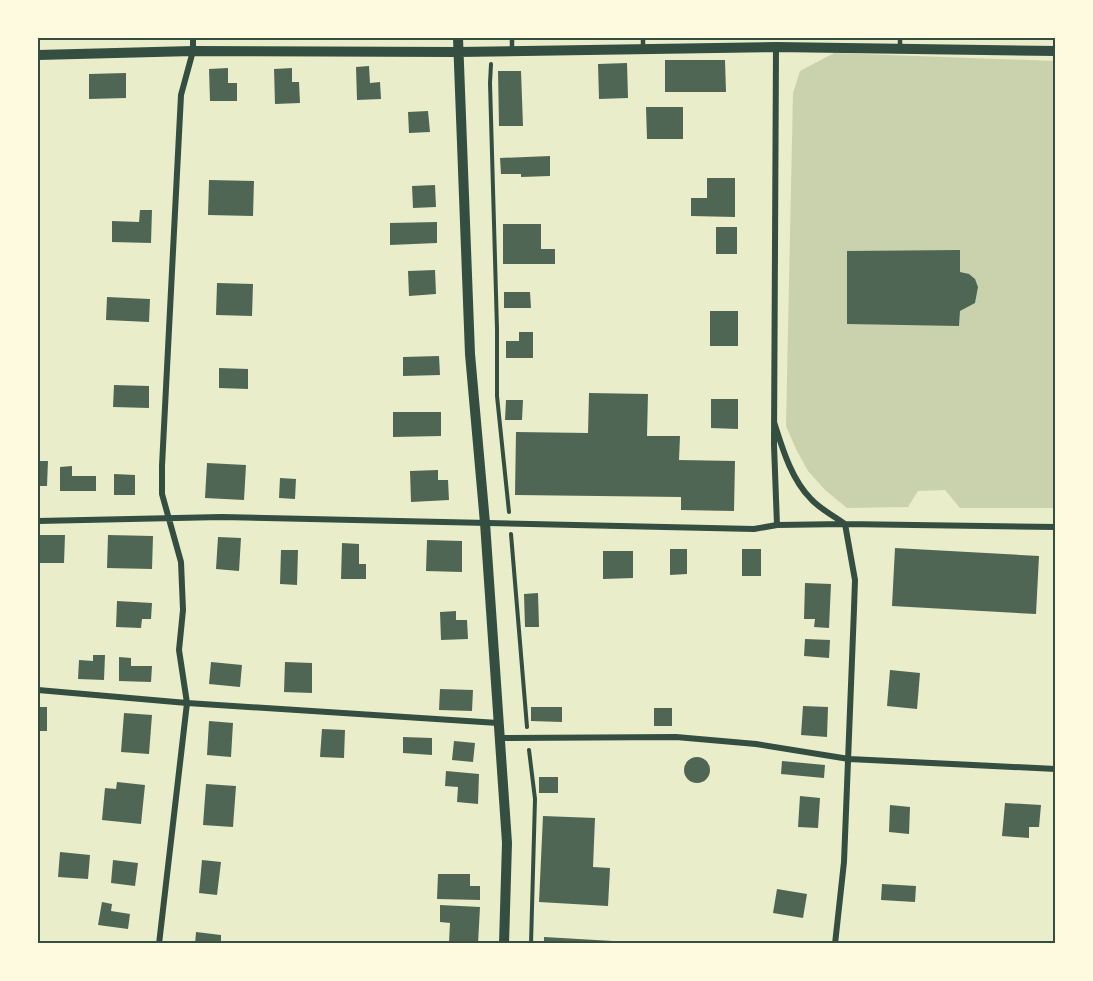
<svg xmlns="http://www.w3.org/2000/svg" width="1093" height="981" font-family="'Exo 2',sans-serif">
<rect width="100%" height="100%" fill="#e9edc9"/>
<path fill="#cad2ad" d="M834,53L1055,61V508H960L945,490L918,491L908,507L847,508L825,490L808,471L796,449L786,426L793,93L800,71Z"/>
<path fill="#4f6655" d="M665,60H725L726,92H665Z
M627,63L628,98L599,99L598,64Z
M369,66L370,83L380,82L381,99L357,100L356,67Z
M228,68V83H237V101H210L209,69Z
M292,68V82H299L300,103L275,104L274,69Z
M498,71H521L523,126H499Z
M126,73V98L89,99V74Z
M646,107H683V139H647Z
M428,111L430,132L409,133L408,112Z
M550,156V176L521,177V174H501L500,158Z
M707,178H735V217L691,216V198H707Z
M209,180L254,181L253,216L208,215Z
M435,185L436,207L413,208L412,186Z
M140,210H152L151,243L112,242V221L139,222Z
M437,222V243L390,245V223Z
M503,224H541V249H555V264H503Z
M716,227H737V254H716Z
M960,250V272L969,274L975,279L978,287L975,303L960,311L959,326L847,324V251Z
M435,270L436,294L409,296L408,271Z
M217,283L253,284L252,316L216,315Z
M504,292H530L531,308H504Z
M107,297L150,299L149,322L106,320Z
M710,311H738V346H710Z
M519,332H533V358H506V341H519Z
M439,356L440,375L403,376V357Z
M219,368L248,369V389L219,388Z
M114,385L149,386V408L113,407Z
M589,393L648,394L647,436H680L679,460L735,461L734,511L681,510V497L515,495L516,432L588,433Z
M711,399H738V429L711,428Z
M506,400H523L522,420H505Z
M393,412H441V436L393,437Z
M38,461H48L47,486H38Z
M207,463L246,465L244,500L205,498Z
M72,466V476H96V491H60V467Z
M438,470V480H448L449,500L411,502L410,471Z
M114,474L135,475V495H114Z
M280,478L296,479L295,499L279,498Z
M38,535H65L64,563H38Z
M108,535L153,536L152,569L107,568Z
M218,537L241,538L239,571L216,569Z
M427,540L462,541V572L426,571Z
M342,543L359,544V564H366V579H341Z
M895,548L1039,556L1036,614L892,606Z
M670,549H687V574L670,575Z
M742,549H761V576H742Z
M281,550H298L297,585L280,584Z
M603,551H633V578L603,579Z
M805,583L831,584L829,628L814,627L815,619H804Z
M538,593L539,627H525L524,594Z
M117,601L152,603L151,619H142L141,628L116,627Z
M456,611V620H467L468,639L441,640L440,612Z
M805,639L830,640L829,658L804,656Z
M93,655H105L104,680L78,679L79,660L93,661Z
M119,657L131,658V666H152L151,682L119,681Z
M211,662L242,665L240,687L209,684Z
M285,662L312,663V693L284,692Z
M890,670L920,673L917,709L887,706Z
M440,689L473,690L472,711L439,710Z
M803,706L828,707L827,737L801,735Z
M38,707H47V731H38Z
M531,707H562V722L531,721Z
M654,708H672V726H654Z
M124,713L152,715L149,754L121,752Z
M209,721L233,723L231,757L207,755Z
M322,729L345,730L344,758L320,757Z
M403,737L432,738V755L403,753Z
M454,741L475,743L473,762L452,760Z
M684 770a13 13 0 1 1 26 0a13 13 0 1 1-26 0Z
M782,761L825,765L824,778L781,774Z
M446,771L479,774L478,804L457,802L458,787L445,786Z
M539,777H558V793H539Z
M117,782L145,785L141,824L102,820L105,788L116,789Z
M206,784L236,786L233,827L203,825Z
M800,796L820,798L818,828L798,827Z
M1005,803L1041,805L1039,827H1029V838L1002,836Z
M890,805L910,807L909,834L889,832Z
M543,816L595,818L593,867L610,868L608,906L539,902Z
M60,852L90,855L88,879L58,877Z
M113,860L138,863L135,886L111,883Z
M202,860L221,862L217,895L199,893Z
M438,874H470V886H480V900L437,899Z
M882,884L916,886L915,902L881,900Z
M777,889L807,894L803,918L773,913Z
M102,902L112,904L111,911L130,914L128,929L98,925Z
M440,905L480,907L478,944L449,942L450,923L440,922Z
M196,932L221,935V944H195Z
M544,937L613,941L612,944H544Z"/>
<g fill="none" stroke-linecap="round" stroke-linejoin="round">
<path stroke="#344e41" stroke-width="4" d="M491,64L490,83L497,329V396L509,512
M511,534L527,727
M529,750L535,799L531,944"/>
<path stroke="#344e41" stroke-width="4.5" d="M512,38V51
M643,38V49
M900,38V47"/>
<path stroke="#344e41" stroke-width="6" d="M776,47L774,445L777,525
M774,422C782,447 791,479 811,499C820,509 834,516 845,524L855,580L854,609L844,862L835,944
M38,521L222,517L754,529L777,525L845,524L1056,527
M38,690L187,703L498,723
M499,738L676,737L756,744L849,759L1056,769
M159,944L187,703L179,650L183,610L181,562L162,494V466L181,95L193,51V38"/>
<path stroke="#344e41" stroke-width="10" d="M458,38L470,354L485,523L507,843L504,944
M38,55L193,51L458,52L776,47L1056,51"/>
</g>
<rect width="1093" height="981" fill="none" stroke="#fefae0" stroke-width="78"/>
<rect x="39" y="39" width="1015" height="903" fill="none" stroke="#344e41" stroke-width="2"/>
</svg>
